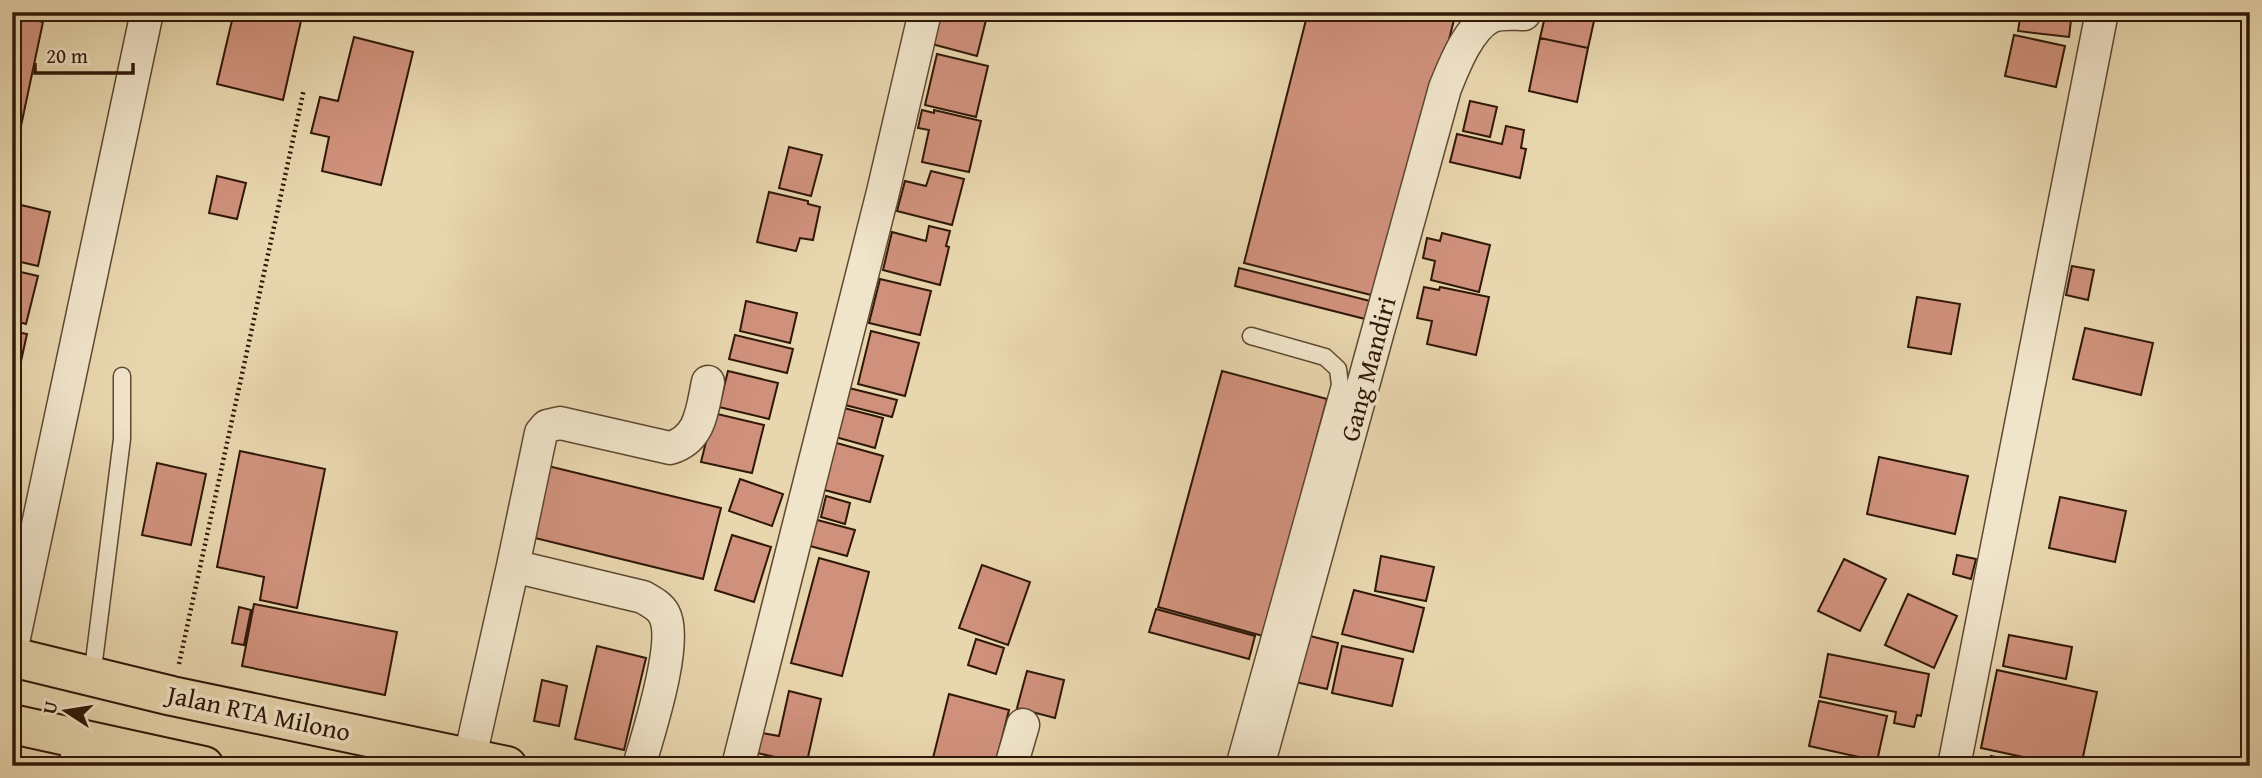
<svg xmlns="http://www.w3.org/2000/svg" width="2262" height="778" font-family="'Gentium Book Plus',serif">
<rect width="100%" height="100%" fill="#e8d6ae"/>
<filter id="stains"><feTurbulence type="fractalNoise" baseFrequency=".00286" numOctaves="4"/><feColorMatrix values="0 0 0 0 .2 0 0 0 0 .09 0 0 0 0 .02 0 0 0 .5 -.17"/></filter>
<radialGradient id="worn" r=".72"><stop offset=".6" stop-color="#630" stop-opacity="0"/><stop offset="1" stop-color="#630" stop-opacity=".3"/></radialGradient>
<path fill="#d0917c" stroke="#301807" stroke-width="2" d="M234,12H303L283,100L217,84Z
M936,12H969L987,16L977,56L928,43Z
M1308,12H1456L1383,298L1244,263Z
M1546,12H1596L1588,48L1540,38Z
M2021,12H2072L2069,37L2018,31Z
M12,15L43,22L18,140L12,139Z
M2014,35L2065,46L2056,87L2005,76Z
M354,37L413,52L381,185L322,171L329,137L311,133L320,97L338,101Z
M1540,38L1588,48L1577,102L1529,91Z
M937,54L988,66L976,117L925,105Z
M1470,101L1497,107L1490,137L1463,131Z
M922,110L934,113V110L981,121L969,172L922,162L929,130L918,128Z
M1506,126L1524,130L1521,148L1526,149L1520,178L1450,162L1457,134L1502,144Z
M789,147L822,155L811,196L779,188Z
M931,171L964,179L952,225L897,211L905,181L926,186Z
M217,176L246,183L237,219L209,213Z
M769,192L808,201V204L820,207L813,240L800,238L796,251L757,242Z
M21,205L50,212L38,266L12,260V216L19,217Z
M929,226L950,231L946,246L949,247L940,285L883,270L892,232L926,241Z
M1442,233L1490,245L1479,292L1431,280L1435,261L1423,258L1427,238L1440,241Z
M2072,266L2094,270L2088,300L2066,295Z
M1239,268L1374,302L1369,320L1235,286Z
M12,270L38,276L26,324L12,320Z
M880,279L931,291L920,335L869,323Z
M1424,287L1439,290L1440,287L1489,297L1476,355L1427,344L1432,321L1417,318Z
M1917,297L1960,304L1951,354L1908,347Z
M746,301L797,313L790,343L740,331Z
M2085,328L2153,343L2141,395L2073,379Z
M12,331L27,334L12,402Z
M871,331L919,343L905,396L858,384Z
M735,335L793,349L787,373L729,359Z
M728,371L778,383L769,419L719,407Z
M1222,371L1327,399L1263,636L1158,607Z
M849,388L897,400L892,417L845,405Z
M840,407L883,418L875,448L832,436Z
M713,413L764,425L752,473L701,462Z
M826,440L883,456L870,502L813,487Z
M240,451L325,469L297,608L260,600L264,577L217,567Z
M1879,457L1968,476L1955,534L1867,514Z
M157,463L206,474L191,545L142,535Z
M548,466L721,508L703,579L531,537Z
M740,479L783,494L772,526L729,511Z
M826,496L850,503L845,524L821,517Z
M2060,497L2126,511L2115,562L2049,548Z
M806,517L855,530L847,556L799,543Z
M732,535L771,547L754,602L715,590Z
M1957,555L1976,559L1971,579L1953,574Z
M1381,556L1434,567L1426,601L1375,591Z
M819,558L869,572L842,676L791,663Z
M1844,559L1886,579L1860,631L1818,611Z
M982,565L1030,582L1008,645L959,628Z
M1354,590L1424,608L1413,652L1342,634Z
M1908,594L1957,616L1934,668L1885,645Z
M254,604L397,632L385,695L242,666Z
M239,607L251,610L244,645L232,643Z
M1156,609L1255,636L1249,659L1149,632Z
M1302,634L1338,643L1327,689L1291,681Z
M2009,635L2072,647L2066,679L2003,666Z
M976,639L1004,648L996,674L968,665Z
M597,646L646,658L624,750L575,739Z
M1342,646L1403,659L1392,706L1332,693Z
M1828,654L1929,674L1921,716L1917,715L1914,727L1894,723L1896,712L1820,697Z
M1997,670L2097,692L2081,766H2065L1981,748Z
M1027,671L1064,680L1055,718L1017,708Z
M542,680L567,686L559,726L534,721Z
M789,691L821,699L806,766H773L775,757L757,753L762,733L779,736Z
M949,694L1009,710L995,766H931Z
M1819,701L1887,716L1877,761L1809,746Z
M1991,756L2039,766H1989Z"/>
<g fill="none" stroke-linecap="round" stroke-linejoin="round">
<defs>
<path id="lane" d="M92,677L122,439V376
M67,766L73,737
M1234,766L1340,385L1338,369L1325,357L1251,336"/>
<path id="street" d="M513,566L541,433L547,426L560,423L670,448C701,439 702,410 708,382
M12,647L147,12
M470,757L513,566L643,597C650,601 660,606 664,614C679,641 648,735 639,766
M738,766L883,192L925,12
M1011,766L1023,725
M1258,766L1445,88C1454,66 1468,29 1490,17C1500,12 1514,14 1524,14
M1954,766L2102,12"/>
<path id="highway" d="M12,657L172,696L507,766
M12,724L204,766"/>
</defs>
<use href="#lane" stroke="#5e4831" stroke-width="19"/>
<use href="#street" stroke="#5e4831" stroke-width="35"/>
<use href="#highway" stroke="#301807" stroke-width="42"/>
<path stroke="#301807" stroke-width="4.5" stroke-dasharray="2 3.5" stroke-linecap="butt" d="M179,664L304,89"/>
<use href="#lane" stroke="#f0e4ca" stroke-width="16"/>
<use href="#street" stroke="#f0e4ca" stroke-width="32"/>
<use href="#highway" stroke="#e8d6ae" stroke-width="38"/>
</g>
<g text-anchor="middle" stroke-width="7" stroke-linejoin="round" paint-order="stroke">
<g font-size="26" fill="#301807" stroke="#f0e4ca">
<text transform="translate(1368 369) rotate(-75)" y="9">Gang Mandiri</text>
<text transform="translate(259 713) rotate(12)" y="9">Jalan RTA Milono</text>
</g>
</g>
<rect width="2262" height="778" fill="none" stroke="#e8d6ae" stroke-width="42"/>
<rect x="14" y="14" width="2234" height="750" fill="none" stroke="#301807" stroke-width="3.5"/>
<rect x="21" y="21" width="2220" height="736" fill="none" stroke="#301807" stroke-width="2"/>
<g transform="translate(66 711) rotate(282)" stroke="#f0e4ca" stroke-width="5" paint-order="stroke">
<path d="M0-5L12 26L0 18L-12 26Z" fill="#301807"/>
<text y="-10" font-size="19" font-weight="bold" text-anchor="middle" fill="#301807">U</text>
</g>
<path d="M35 63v10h98v-10" fill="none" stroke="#301807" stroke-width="3.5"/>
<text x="46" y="63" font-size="21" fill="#301807" stroke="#f0e4ca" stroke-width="5" paint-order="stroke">20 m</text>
<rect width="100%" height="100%" filter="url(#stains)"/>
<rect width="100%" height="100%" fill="url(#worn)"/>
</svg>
